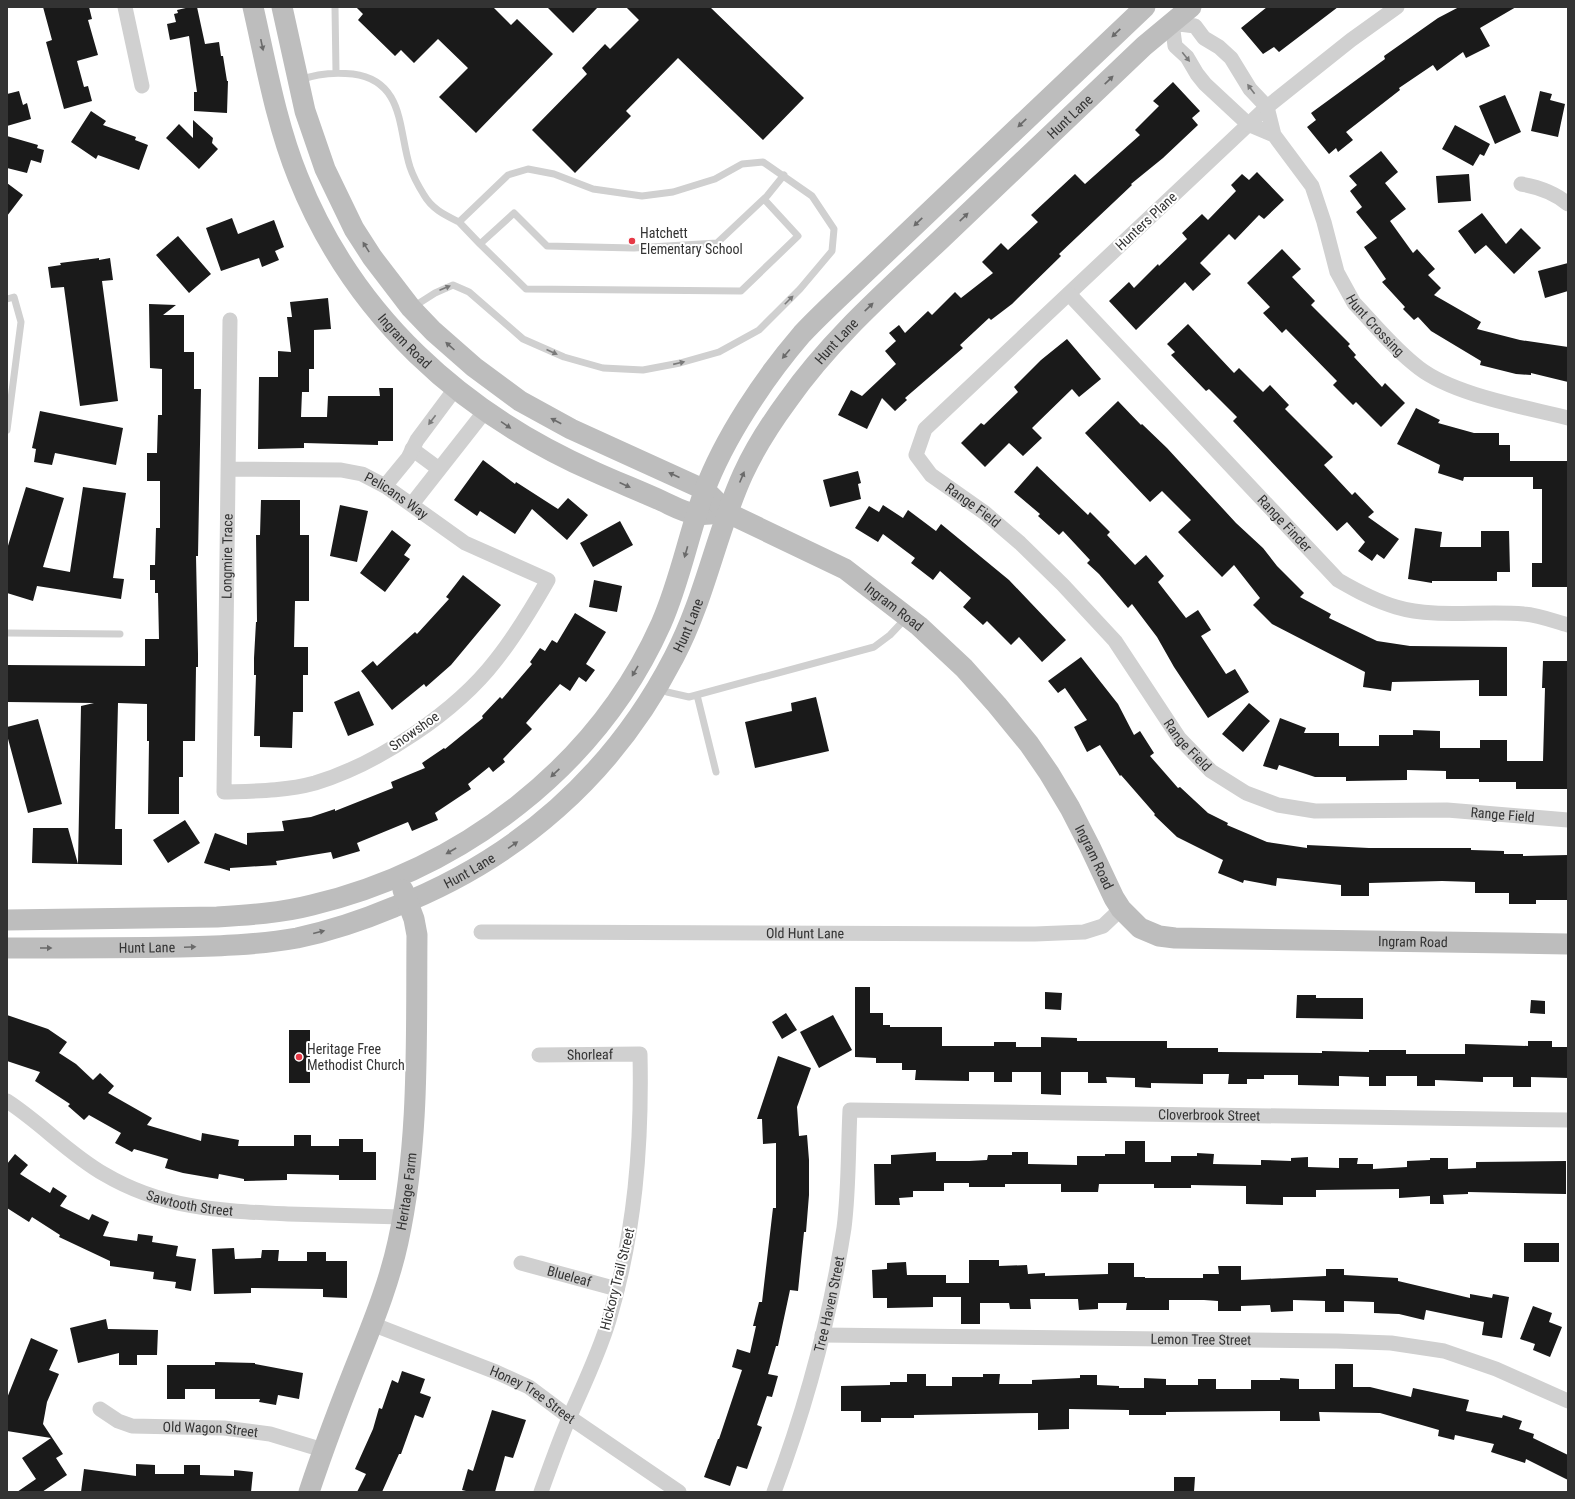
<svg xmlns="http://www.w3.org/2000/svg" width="1575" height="1499" font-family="'Roboto Condensed',sans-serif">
<rect width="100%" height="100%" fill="#fff"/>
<path fill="#1a1a1a" d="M43,7H89L92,19L88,20L98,55L77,61L84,87L88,86L92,101L64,109L46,42L52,40Z
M190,7H197L205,44L219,42L221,56H223L227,81H228L227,113L194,111V92H197L189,36L170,40L167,24L176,22L174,14L178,13L177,10Z
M356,7H493L511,25L517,19L553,54L476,133L439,97L468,68L438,39L414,63L401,50L395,56L358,20L363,14Z
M547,7H598L573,33Z
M626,7H710L804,98L763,140L678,58L626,111L631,116L575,173L532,130L587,74L582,68L605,44L610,49L639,20Z
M1267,7H1338L1279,52L1274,47L1263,54L1241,28Z
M1459,7H1516L1480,28L1490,46L1466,58L1463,52L1437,71L1433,65L1399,88L1400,90L1346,132L1353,140L1338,152L1336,148L1329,154L1307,127L1316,120L1311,113L1385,59L1384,56L1438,18Z
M1173,82L1200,111L1192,118L1198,125L1163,158L1131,184L1132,185L1059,254L1061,256L1012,304L991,320L989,318L960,345L963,348L905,398L907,400L895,411L882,398L867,429L838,415L851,390L862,396L896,364L885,351L896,341L889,333L899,325L905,333L928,311L932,315L955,292L961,298L993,273L982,262L1001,243L1008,250L1038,222L1031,215L1075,174L1085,184L1140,135L1135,130L1159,106L1153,101Z
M19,91L23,105L27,103L31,119L7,126V94Z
M1540,91L1552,94L1550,100L1565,104L1558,137L1531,131Z
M1505,95L1521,132L1495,144L1479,106Z
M91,111L106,121L103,125L136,137L135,140L148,145L139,170L98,155L96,159L71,142Z
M193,120L213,138L212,143L218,149L199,169L166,138L179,124L193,138Z
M1455,125L1490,144L1484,156L1480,154L1473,166L1442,149Z
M7,136L38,145L37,148L44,150L41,163L31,160L27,173L7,168Z
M1381,151L1398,172L1385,183L1406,209L1390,221L1413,253L1417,249L1435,269L1428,275L1441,288L1434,295L1481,322L1477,329L1520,340L1568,347V382L1531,373V375L1516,374L1480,365L1481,361L1431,331L1418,317L1414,320L1403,309L1405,307L1382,282L1386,279L1364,247L1377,238L1356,212L1362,207L1350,191L1357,185L1349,176Z
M1257,172L1284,200L1264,219L1259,215L1235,240L1229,234L1200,263L1211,274L1193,291L1185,282L1136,330L1109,301L1129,282L1134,288L1158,264L1159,266L1187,239L1182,233L1202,214L1208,220L1236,191L1231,185L1242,174L1249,180Z
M1469,174L1471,201L1438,203L1436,176Z
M7,183L23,195L7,216Z
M1482,213L1506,244L1521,228L1541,248L1514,274L1486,245L1475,254L1458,231Z
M232,218L238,234L274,220L284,247L275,251L279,260L262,267L259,258L221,271L206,228Z
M178,236L211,274L189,293L156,255Z
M1282,249L1301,269L1292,277L1315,301L1311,305L1350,344L1348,346L1356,355L1354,357L1382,387L1385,383L1405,403L1381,427L1356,402L1353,405L1333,385L1337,381L1286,329L1282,333L1263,313L1270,307L1247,283Z
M99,258V260L110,258L113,280L102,281L118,401L80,406L64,287L51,288L48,267L61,265L60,263Z
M1568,263V291L1545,298L1538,271Z
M328,298L331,329L314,330V369H309V392H302L301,417H327L328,396H380L379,388H393V441H378V445L304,443V448L258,449L259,377H278V351L291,352L287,317H292L290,302Z
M149,304L176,305L163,315H184V352H194V389H201L198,556H196L198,654V667H196L195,741H183V777H179V814H148L149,741H147V704L118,703L115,829H122V865L32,863L33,828H68L78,864L81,706L94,703L7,702V665L145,666V639H159L158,593H155V580H150V565H155L156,528H160V481H147V453H157L158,415H162V369L150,368Z
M1188,324L1234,373L1239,368L1263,392L1270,385L1289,405L1285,409L1333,457L1324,465L1352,495L1355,492L1374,512L1368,517L1399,539L1384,559L1377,554L1372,561L1358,551L1365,542L1347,522L1337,531L1233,421L1237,417L1209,389L1206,391L1171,355L1175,352L1167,344Z
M1067,339L1101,379L1079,397L1072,389L1032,428L1042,438L1023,456L1009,443L985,467L961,443L981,423L984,425L1018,392L1014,387L1041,360Z
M1118,401L1141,425L1142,424L1167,448L1236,523L1263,548L1277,566L1304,593L1300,597L1331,614L1329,618L1377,641L1410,646L1507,647V696H1479V680L1392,682L1391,691L1363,687L1365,672L1272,624L1253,605L1260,598L1234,565L1222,577L1178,532L1191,520L1162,491L1150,502L1085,433Z
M1416,408L1440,420L1438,423L1474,433H1499V445H1510V461H1567L1568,587H1532V563H1542V489H1533V477H1464L1463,481L1438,473L1440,465L1397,444Z
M40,411L123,428L116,465L55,453L52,465L34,462L36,449L32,448Z
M483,460L515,484L516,482L558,509L568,498L588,515L567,540L532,509L515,534L480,511L477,516L454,500Z
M1037,466L1088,515L1090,512L1110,532L1107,535L1135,565L1146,555L1164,576L1158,582L1186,618L1198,610L1211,630L1201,636L1226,674L1235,669L1249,692L1208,718L1174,667L1157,637L1132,604L1128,608L1099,574L1087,563L1090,560L1063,531L1059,535L1038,516L1040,514L1014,492Z
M858,471L861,483L858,484L861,499L830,507L823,480Z
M26,487L64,498L43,567L70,572L83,487L126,493L113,578L124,579L121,599L37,586L33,601L7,593V549Z
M261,500H300V535H309V601H295L294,647H308V675H303V712H293L292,748L260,747V736H254L256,675H254V658L256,622H257L256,535H260Z
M340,505L368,511L357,562L330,556Z
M883,505L903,518L908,510L936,531L941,524L1009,580L1066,640L1042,662L1019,637L1011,645L987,621L983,625L963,607L971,598L940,571L933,580L911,563L915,558L883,534L878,542L855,528L869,506L879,512Z
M620,521L633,545L593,567L580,543Z
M1415,528L1442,532L1440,547H1481V531H1509L1510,572H1497V581H1432V583L1408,579Z
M392,530L411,545L404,555L410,559L385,592L360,573Z
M463,575L501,605L451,665L426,687L424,684L392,710L361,671L373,661L377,666L415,632L417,634L449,599L446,597Z
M594,580L622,586L617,612L589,607Z
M575,613L606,632L586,664L595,670L586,682L579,677L570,691L560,684L526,723L532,729L503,759L505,762L493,772L489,767L468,784L471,789L435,813L438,820L412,831L408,822L357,843L360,851L333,859L331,852L276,861L277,865L230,868V871L204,863L215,833L247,845V833L284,831L282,821L311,817L335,809V811L393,788L391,782L425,768L422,763L444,748L445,749L483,718L482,716L500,697L502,699L532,664L530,662L540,648L545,651L552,640L557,643Z
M1081,657L1118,704L1134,735L1140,731L1154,753L1150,756L1178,788L1180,787L1208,813L1228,823L1227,825L1267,842L1307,848V845L1369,848H1471V850L1504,851V854H1523V856L1568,855V900H1536V904H1509V893H1475V882L1442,881L1369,883V896H1341V885L1277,878L1276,886L1244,880L1243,883L1218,873L1223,860L1177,837L1154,815L1155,814L1121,775L1120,776L1100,745L1087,752L1074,727L1087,720L1065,688L1058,693L1048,681Z
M1543,661H1568V789H1516V782H1479V779H1446V771L1407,770V780L1346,781V777H1315L1279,765L1277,770L1263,766L1280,718L1306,728L1304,733H1339V746H1379V735H1413V730L1440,731V748H1480V740H1507V761H1543L1545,688H1542Z
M359,691L374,725L348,736L334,702Z
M816,697L829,751L755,768L745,722L792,711L791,703Z
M1249,703L1270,721L1243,752L1222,734Z
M38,719L62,804L28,813L7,735V727Z
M185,820L200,843L168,863L153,840Z
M855,987H870V1013H883V1025H890V1027H942V1046H994V1042H1016V1047H1041V1037L1077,1038V1041H1167V1048H1218V1052L1322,1053V1051L1369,1052V1050H1406V1054H1465V1044L1528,1046V1041H1552V1047H1568V1078L1531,1077V1087H1513V1077H1483V1082L1435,1080V1086H1417V1076H1386V1086H1369V1077L1339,1076V1086L1298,1085V1075H1264V1079H1247V1084H1228L1229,1074H1203V1084L1151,1083V1088L1135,1087V1078L1106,1077L1107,1083H1088V1072H1061V1095L1041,1094V1072H1012V1082H994V1072H969V1081L915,1080L916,1070H902V1063H876V1058L855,1057Z
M1045,992L1062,993L1061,1010L1045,1009Z
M1297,995H1316V998H1363V1019L1296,1018Z
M1531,1000L1545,1001V1014L1530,1013Z
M786,1013L797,1030L782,1039L772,1022Z
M7,1015L48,1029L67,1042L59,1053L76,1064L93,1080L100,1073L114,1086L108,1093L152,1118L147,1125L201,1141L202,1133L239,1140L238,1146H294V1135H311V1146H339V1139H363V1152H376V1180H339V1175L287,1174V1180L244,1181V1179L219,1174L218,1179L183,1173L165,1168L168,1159L134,1149L132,1152L115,1143L121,1133L89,1115L84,1120L68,1106L70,1104L35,1081L40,1072L7,1061Z
M833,1015L852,1050L819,1068L800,1032Z
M289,1030H310V1083H289Z
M778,1056L811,1068L797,1107L799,1136L807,1135L809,1160V1195L806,1232H804L798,1291L790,1290L778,1346H776L768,1374L778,1376L772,1397L767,1396L757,1425L762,1427L747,1469L737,1466L730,1486L704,1477L718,1439H719L742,1370L732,1367L737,1349L750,1353L756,1326H753L759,1302H762L773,1208H776V1143L763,1144L762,1119H757Z
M1125,1141H1145V1162H1171V1156H1197V1153L1214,1154L1213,1164L1261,1165V1160L1291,1161V1158L1308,1157V1167L1339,1168V1158H1358L1357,1164H1373V1169L1407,1167V1161L1430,1160V1158H1448V1169L1476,1168V1162L1566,1161V1194L1468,1192V1194L1443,1195L1444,1204H1430V1196L1399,1198V1189L1316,1190V1197H1283V1205L1246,1204V1186L1191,1185V1188H1154V1184H1099L1098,1192H1061V1184H1005V1187H969V1183H944V1191H913V1197L899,1198L900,1205H875L874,1164H891V1155L936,1152V1161H969L987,1160L988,1155H1012V1152H1028V1164L1077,1165V1156H1105V1154H1125Z
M15,1154L28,1165L20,1174L50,1193L53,1187L67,1196L60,1206L89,1220L92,1214L109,1222L103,1236L137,1241L138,1234L153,1236L152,1242L178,1246L176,1256L196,1259L191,1291L175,1288L176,1282L153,1279L154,1272L110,1266V1261L59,1237L60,1235L32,1217L29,1222L7,1208V1164Z
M1524,1243H1559V1262H1524Z
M234,1248L235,1259L261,1258L262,1250H279L278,1261H307V1252H326V1261H347V1298L323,1297V1289L251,1288V1293L214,1294L212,1249Z
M969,1260H999V1266L1027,1265L1028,1274L1045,1273V1276L1108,1274V1263H1134V1277H1145V1278H1203V1274H1219L1218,1266H1241V1280L1326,1276V1269H1344V1275L1398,1278V1281L1470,1298V1294L1492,1298L1493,1294L1509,1297L1502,1338L1482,1335L1484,1322L1426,1310L1424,1320L1399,1314L1374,1313V1302L1344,1301V1312H1325V1301L1293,1300V1311L1271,1312L1270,1305L1241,1306V1311H1218V1301L1204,1300H1169V1310H1126L1127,1303H1098V1309L1079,1310L1078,1299H1030L1031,1309H1010L1009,1303H980V1324H961V1297H933V1307L887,1308V1298H873L872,1270L887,1269V1263L906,1262L907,1275H946V1283H969Z
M1533,1306L1552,1313L1549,1322L1562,1327L1550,1357L1533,1350L1535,1344L1520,1339Z
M106,1319L108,1329L158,1330L157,1355H137V1365H119V1353L78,1363L70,1328Z
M31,1338L58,1350L49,1370L59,1374L47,1402L43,1424L63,1454L56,1458L67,1475L42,1492H17L36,1479L22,1458L51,1438L7,1431V1398Z
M215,1362L255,1363V1364L303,1373L299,1399L278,1395L276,1405L259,1402L260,1399H215V1389H185V1399H167V1365H215Z
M1335,1364H1353V1387H1370L1411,1397L1413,1388L1469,1400L1466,1411L1502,1418L1503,1415L1522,1421L1519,1429L1534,1434L1533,1438L1568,1455V1480L1526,1459L1525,1463L1491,1452L1494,1444L1455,1435L1454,1440L1438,1436L1439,1430L1380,1413L1319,1412L1320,1421H1280V1411L1166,1412V1415H1129V1410L1069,1409V1429L1038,1430V1413L914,1415V1418H881V1422H861V1411H841V1386L890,1385V1382H907V1374H926V1386H952V1377H983V1374H1000L999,1384H1032V1380L1080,1378V1375H1097V1385L1119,1386V1388H1144V1378L1166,1379V1385H1198V1379H1216V1389H1251V1380H1280V1378L1299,1379V1389H1335Z
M402,1371L425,1379L420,1393L431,1397L423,1418L415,1415L401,1454H399L382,1492H357L366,1474L355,1469L373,1429L379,1408L382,1409L392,1380L398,1383Z
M492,1410L526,1420L513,1458L505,1456L495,1492H470L462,1490L468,1469L473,1471Z
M136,1464L155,1465V1474H184V1465H200V1475L234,1476V1470L253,1472L251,1492H81L84,1469L136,1476Z
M1174,1477H1195L1194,1492H1174Z"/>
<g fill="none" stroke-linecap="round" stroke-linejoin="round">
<path stroke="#d0d0d0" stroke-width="7" d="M335,7L336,72
M300,80C318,73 335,72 353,74C405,81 398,130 410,167C413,176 419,187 424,195C432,209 445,215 459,222L508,175L528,169L554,174L593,189L642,196L673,192L715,179L742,164L763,162L812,196L834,229L832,251L800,289L759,330L719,352L680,363L643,370L603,368L564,357L523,339L469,292L453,285L435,293L413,307
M459,222L480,244L514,213L547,246L634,248L717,243L767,196L784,175
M480,244L526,289L741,291L798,236L764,199
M7,299L14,297L21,322L7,430
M7,633L120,634
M659,686L667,692L689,697L874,647L890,635L906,618
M697,695L716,772"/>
<g stroke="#d0d0d0" stroke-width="15">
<path d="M125,7L142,86"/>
<path id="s1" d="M1397,7L1351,40L1267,107L925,429L916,455L931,475L985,513L1020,543L1063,585L1115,641L1179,738L1211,771L1246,793L1278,805L1315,811L1447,810L1568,820"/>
<path id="s2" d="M1274,135L1248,124L1205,84L1197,74L1187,57L1175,46L1172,23L1195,26L1204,38L1219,47L1231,58L1250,89L1267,107L1274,135L1312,186L1324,222L1337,272L1354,303C1375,325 1395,350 1419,368C1454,395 1525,407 1568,418"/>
<path d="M1521,184C1539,187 1554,192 1568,204"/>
<path id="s3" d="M1069,294L1338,580C1357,591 1375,601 1396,607C1436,619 1482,610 1524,614C1538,615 1554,621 1568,625"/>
<path d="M412,449L439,469"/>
<path id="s4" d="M228,469L341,470L362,474L385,486L465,543L548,580C532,608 516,635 496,660C456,712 378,764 315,783C286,791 255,791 224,792L230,320"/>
<path d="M385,486L408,458L417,440L455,389"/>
<path d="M412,504L485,411"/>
<path id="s5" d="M481,932L1035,934L1084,932L1103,926L1121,909"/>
<path id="s6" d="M539,1055L640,1054C642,1145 635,1233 609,1320C599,1353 584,1384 570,1416C559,1441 550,1467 541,1492"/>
<path id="s7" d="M7,1101C41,1123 69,1154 104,1174C163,1209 221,1211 288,1214C326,1215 364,1216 403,1217"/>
<path id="s8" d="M521,1263L617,1289"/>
<path id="s9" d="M372,1324L496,1372L529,1387L569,1417L679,1492"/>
<path id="s10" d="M822,1335L1337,1341L1391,1343L1444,1351L1496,1369L1568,1401"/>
<path id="s11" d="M100,1409L118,1421L132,1426L224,1428L270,1434L323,1450"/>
<path id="s12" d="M774,1492C806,1407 830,1318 844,1228C849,1189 848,1149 850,1110L1568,1120"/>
</g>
<g stroke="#bdbdbd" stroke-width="21">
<path id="s13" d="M253,7C266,64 276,123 298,177C353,315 461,413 595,472C617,482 640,491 662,501C673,506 685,513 696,514C701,515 706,514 711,514"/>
<path id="s14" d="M282,7L305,111L325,169L354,229L372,257L411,308L433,331L474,367L520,401L571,429L705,490L728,513L845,569L919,626L964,668L997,705L1029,744L1049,773L1070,808L1090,847L1114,898L1121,909L1140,928L1159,936L1175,938L1568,944"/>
<path d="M7,920L217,917C249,915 281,913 312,905C462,869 597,767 661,624C680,581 688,536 704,492C724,438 765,377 802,334C817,318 834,302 850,287L1145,7"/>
<path id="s15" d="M7,948C65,948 122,948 180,947C219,946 258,945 297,938C330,931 363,920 394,907C517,859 613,775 674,657C705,598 716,533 743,474C755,448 771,423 788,400C830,340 886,291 939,241C1007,176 1076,111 1144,46L1191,7"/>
<path id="s16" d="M309,1492C325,1444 343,1397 362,1350C376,1315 390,1279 398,1242C420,1141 416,1037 417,935L414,919L403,890"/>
</g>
</g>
<defs><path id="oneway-solid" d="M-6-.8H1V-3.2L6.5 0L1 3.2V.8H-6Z"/></defs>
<g fill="#6a6a6a">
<use href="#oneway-solid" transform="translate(1116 33) rotate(136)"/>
<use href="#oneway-solid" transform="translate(262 45) rotate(78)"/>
<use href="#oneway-solid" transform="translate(1109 80) rotate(-44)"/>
<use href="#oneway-solid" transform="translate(1022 123) rotate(136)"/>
<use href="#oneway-solid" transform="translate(964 217) rotate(-44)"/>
<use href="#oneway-solid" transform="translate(918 222) rotate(136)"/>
<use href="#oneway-solid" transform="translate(366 247) rotate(-122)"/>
<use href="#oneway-solid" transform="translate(869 307) rotate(-44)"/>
<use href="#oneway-solid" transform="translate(450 346) rotate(-138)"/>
<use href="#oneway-solid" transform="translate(786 354) rotate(130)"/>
<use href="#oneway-solid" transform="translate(556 421) rotate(-152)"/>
<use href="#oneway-solid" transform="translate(506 425) rotate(34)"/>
<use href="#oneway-solid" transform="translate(674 475) rotate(-156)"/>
<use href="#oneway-solid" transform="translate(742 477) rotate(-67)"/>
<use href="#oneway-solid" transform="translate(625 485) rotate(24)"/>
<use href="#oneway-solid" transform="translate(686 552) rotate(106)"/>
<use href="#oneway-solid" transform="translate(635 671) rotate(120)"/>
<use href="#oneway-solid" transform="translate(555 773) rotate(137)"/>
<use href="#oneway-solid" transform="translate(513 845) rotate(-35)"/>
<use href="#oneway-solid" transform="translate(451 851) rotate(150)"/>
<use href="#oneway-solid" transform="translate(319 932) rotate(-14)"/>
<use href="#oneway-solid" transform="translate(190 947) rotate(-2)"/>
<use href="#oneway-solid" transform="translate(46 948)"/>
</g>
<g fill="#7a7a7a">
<use href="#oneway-solid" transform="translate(1186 57) rotate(51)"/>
<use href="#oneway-solid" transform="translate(1251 89) rotate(-127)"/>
<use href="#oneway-solid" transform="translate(445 288) rotate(-23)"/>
<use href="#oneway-solid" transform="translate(789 300) rotate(-45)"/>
<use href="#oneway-solid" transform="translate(552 352) rotate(24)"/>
<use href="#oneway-solid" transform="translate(679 363) rotate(-13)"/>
<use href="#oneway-solid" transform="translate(432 420) rotate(127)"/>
</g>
<g fill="#e63946" stroke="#fff" stroke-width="1.5">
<circle cx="632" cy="241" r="4"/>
<circle cx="299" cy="1057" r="4"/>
</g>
<g text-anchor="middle" stroke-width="4" stroke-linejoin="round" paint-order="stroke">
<g font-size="14" fill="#333" stroke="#fff">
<text dy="5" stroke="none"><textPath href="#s15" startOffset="1459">Hunt Lane</textPath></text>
<text transform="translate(1146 221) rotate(-43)" y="5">Hunters Plane</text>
<text dy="5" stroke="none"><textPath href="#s2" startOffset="540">Hunt Crossing</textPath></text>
<text dy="5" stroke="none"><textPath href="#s13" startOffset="373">Ingram Road</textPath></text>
<text dy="5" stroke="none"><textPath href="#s15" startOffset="1135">Hunt Lane</textPath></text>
<text dy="5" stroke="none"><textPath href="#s4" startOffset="175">Pelicans Way</textPath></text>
<text dy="5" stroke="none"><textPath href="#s1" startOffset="738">Range Field</textPath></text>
<text dy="5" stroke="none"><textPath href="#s3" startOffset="315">Range Finder</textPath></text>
<text dy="5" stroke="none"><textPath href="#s4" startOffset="994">Longmire Trace</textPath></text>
<text dy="5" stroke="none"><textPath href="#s14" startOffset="905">Ingram Road</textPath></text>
<text dy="5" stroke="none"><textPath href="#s15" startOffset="811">Hunt Lane</textPath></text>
<text transform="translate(414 731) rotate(-35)" y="5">Snowshoe</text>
<text dy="5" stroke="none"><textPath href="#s1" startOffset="1062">Range Field</textPath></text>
<text dy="5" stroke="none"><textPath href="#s1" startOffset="1398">Range Field</textPath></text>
<text dy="5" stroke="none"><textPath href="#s14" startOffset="1229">Ingram Road</textPath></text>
<text dy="5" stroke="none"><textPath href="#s15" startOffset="476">Hunt Lane</textPath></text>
<text dy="5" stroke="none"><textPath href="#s5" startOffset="324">Old Hunt Lane</textPath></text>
<text dy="5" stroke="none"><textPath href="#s14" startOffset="1589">Ingram Road</textPath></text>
<text dy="5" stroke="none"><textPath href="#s15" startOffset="140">Hunt Lane</textPath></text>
<text dy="5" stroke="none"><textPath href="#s6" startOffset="51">Shorleaf</textPath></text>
<text dy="5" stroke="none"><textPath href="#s12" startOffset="751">Cloverbrook Street</textPath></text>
<text dy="5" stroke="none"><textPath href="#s16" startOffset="317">Heritage Farm</textPath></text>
<text dy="5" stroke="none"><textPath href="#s7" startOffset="213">Sawtooth Street</textPath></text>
<text dy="5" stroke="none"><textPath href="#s8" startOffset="50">Blueleaf</textPath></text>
<text transform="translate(617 1279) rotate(-76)" y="5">Hickory Trail Street</text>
<text dy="5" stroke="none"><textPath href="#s12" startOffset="196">Tree Haven Street</textPath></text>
<text dy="5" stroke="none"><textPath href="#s10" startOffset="379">Lemon Tree Street</textPath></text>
<text dy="5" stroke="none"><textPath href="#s9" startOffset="176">Honey Tree Street</textPath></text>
<text dy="5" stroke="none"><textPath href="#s11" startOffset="115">Old Wagon Street</textPath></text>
</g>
<g font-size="14" fill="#333" stroke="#fff" text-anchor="start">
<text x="640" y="238">Hatchett<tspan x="640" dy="16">Elementary School</tspan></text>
<text x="307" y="1054">Heritage Free<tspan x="307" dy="16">Methodist Church</tspan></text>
</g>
</g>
<rect width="1575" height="1499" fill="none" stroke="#333333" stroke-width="16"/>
</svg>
